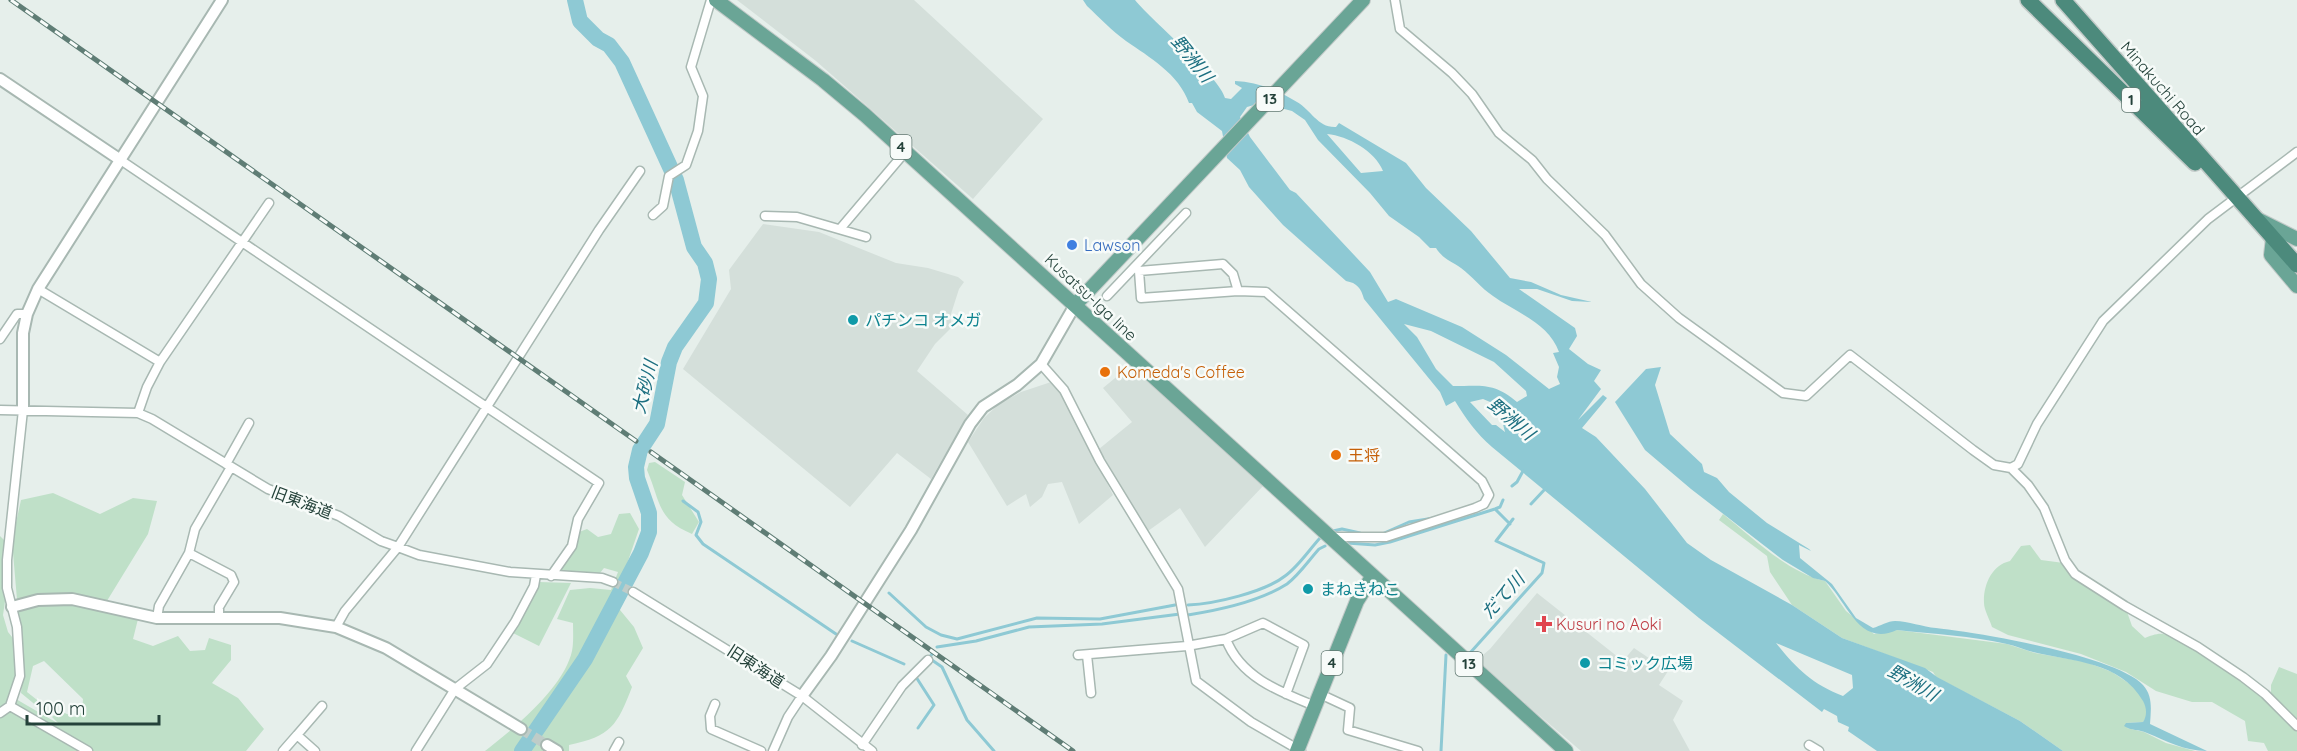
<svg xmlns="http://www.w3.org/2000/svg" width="2297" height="751" font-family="Quicksand,'Noto Sans JP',sans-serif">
<rect width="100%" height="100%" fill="#e6efeb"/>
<path fill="#d4dfda" d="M737,0H914L1043,119L973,199L816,61Z
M763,224L819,232L896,263L928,268L958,277L964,282L959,289L950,317L952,327L935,344L917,371L968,415L931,479L897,453L850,507L683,369L731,289L729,270Z
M1126,369L1136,378L1140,376L1157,389L1264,485L1205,547L1180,508L1148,531L1099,449L1132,422L1103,388Z
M1051,382L1062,393L1113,495L1079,524L1062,482L1048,484L1042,497L1030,507L1026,494L1007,506L968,442L984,418L999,404L1021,392Z
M1537,593L1623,661L1634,648L1668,671L1659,685L1683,701L1673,720L1690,751H1581L1476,661L1490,649Z"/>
<path fill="#bfe0c8" d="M655,462L685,482L682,495L699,522L692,534C657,519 661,503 647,470L649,463Z
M53,493L100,514L133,498L157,501L148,534L102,609L138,619L133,639L153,646L178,636L190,651L205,650L209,638L231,645V660L212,683L238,698L264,729L246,751H0V536L4,540L6,595L3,615L8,632L16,642L18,666L9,695L59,724L52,717L60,711L74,717L82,712L83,699L44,661L33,666L27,692L46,707H38L21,693L23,670L12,541L21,500Z
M630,513L639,529L618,590L620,610L634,627L643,648L626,676L632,687C617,726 611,736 569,745V751H485C513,729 560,691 571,655C574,646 573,633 573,623L557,619L570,590L590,588L611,590L618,572L604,568L596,578L565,575L560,570L575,548L579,532L587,529L598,537L611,534L619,514Z
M1723,514C1753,538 1787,572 1825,581L1846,611L1874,634L1897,630L2007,644L2035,653L2086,662L2112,672L2136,688L2146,705V718L2143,722L2126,723L2127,728L2144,732L2166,743L2195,751H2063L2020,721L1936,677L1933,672L1842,638L1792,605L1770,572L1767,556L1719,520Z
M2030,545L2041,560L2064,563L2126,609L2132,626L2145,638C2150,636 2158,633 2163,634C2202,641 2269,701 2297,730V751H2268L2264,743L2248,741L2245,721L2212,702H2192L2156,691L2126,672L2081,654L2008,635L1992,627C1990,620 1984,610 1984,603C1983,585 1992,565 2010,561L2021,546Z
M539,582L571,583L539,646L513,633Z
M2279,667L2297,674V723L2271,694V685Z"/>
<path fill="#8ec9d4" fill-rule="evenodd" d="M1083,0H1135C1153,22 1220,77 1225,98L1231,99L1242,88L1235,84V81C1257,82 1278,90 1297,102C1311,110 1318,128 1336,127L1339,123L1406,163L1426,188L1471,231L1510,278L1531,282L1561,295L1592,302L1572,301L1537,289H1519L1575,328L1577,336L1569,349L1588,364L1601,370L1594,381L1601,389L1578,420L1603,395L1607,398L1582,428L1596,437L1645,489L1687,543L1711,560L1792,605L1842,638L1925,668L1937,677L2020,721L2063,751H1877L1848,731L1849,727L1838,722L1837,716L1824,709L1822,712L1699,618L1492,447C1476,433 1466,419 1455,401L1446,406L1440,392L1364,299C1361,288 1357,283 1346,281L1283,225L1249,187L1240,170L1227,158L1222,131L1197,112L1192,103H1189C1179,74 1149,57 1126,41C1112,31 1100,18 1087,6ZM1261,103L1292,111L1305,120L1318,140L1370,193L1389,216L1419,237L1430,248H1436C1443,259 1451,261 1461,268C1472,276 1481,288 1493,296C1515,312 1549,323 1559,352L1553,353L1559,367L1557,377L1560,384L1549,389L1506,355L1462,327L1396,299L1388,302L1370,272L1296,193L1290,190L1250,137L1240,117L1247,107ZM1327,134C1348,136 1375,151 1383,171L1361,173ZM1404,324L1431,331L1494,362L1526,391L1527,396L1517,402C1494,382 1481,386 1453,386L1436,369L1417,337ZM1483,399L1502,407L1499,409L1505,432L1496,425H1492L1470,402ZM1776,643L1852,675L1853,688L1843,696C1812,684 1796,668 1776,643Z
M1661,367L1655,385L1670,434L1702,464L1704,472L1717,478L1729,492L1767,523L1809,549L1811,551L1799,545L1800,558L1832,584L1856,618L1873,628C1880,626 1888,621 1895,621C1908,621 1923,627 1936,628C1976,632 2117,656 2143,685C2153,696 2151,710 2150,724L2207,751C2184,751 2167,741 2147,733C2139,729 2131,731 2124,726L2126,723L2143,722C2147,716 2147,708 2143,701C2120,661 2073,662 2033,652C2025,650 2016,646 2007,644C1972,636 1933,634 1897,630C1858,648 1847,600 1825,581L1813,578L1783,560L1691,489L1645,450L1615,402L1646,369Z"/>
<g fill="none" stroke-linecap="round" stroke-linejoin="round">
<path stroke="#8ec9d4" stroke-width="3" d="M1512,486L1517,482L1523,471
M683,501L698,512L701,522L696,535L703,544L836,634
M1531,504L1546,488
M1495,509L1510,524
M1450,523L1495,509L1500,507L1503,500
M1333,531L1342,529L1360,533
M1382,534L1409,522L1434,518
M1347,543L1375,545L1390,542L1450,523
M889,593L926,627L941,635L957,639L1037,618L1100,619L1175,605
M1188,605C1214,604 1265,592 1285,576C1298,567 1309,550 1320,538
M1188,615C1220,610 1259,602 1287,584C1299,575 1309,560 1319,549L1325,546
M852,641L904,664
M937,647L976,641L1029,627L1102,624L1180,614
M1470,653L1542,573L1544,563L1496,541L1513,519
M932,654L929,658L942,667L967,720L994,751
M916,677L934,705L918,728
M1441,751L1446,655"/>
<path stroke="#8ec9d4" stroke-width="16" d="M522,751L585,659L641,553L649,532V513L637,478L636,467L640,450L657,424L669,362L675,347L706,303L709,279L705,263L694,247L676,180L622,62L609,45L598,39L580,21L575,0"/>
<path stroke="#bfccc8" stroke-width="8" stroke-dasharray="8 4" stroke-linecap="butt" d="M613,582L633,592"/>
<path stroke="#bfccc8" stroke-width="10" stroke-dasharray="10 5" stroke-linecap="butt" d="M521,729L547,745"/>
<defs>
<path id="minor" d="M1395,0L1400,29L1452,73L1472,94L1499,133L1532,160L1547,179L1605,235L1641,284L1679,318L1783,393L1806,396L1850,355L1973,450L1994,465L2011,468L2028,485L2044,508L2065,560L2075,574L2125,606L2198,647L2243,677L2265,694L2297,726
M119,159L599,483L578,519L572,546L551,576
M653,215L663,206L669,176L686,165L698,131L703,96L691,67L711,0
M765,216L797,217L866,237
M840,229L906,151
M1223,264L1233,274L1238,291L1141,298L1139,271Z
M38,289L160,362
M1238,291L1266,292L1482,481L1489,495L1484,504L1475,508L1386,537H1328
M1107,296L1186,213
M0,339L17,314H27
M1041,364L1064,390L1100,461L1178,589L1196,681L1251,722L1301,751
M0,410L138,413L152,419L268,489L339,516L381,541L398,547L419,555L510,572L602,578L613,582
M138,413L147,387L160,362L269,203
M226,464L249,423
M2011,468L2018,464L2037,424L2103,321L2208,219L2297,152
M189,553L231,575L234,582L219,607V618
M633,592L802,696L872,751
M157,618L159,606L189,553L195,529L231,467
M336,627L345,611L398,547L599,230L640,171
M1226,639C1240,677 1280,692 1315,706
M1078,655L1187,646L1226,639L1263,623L1304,645L1286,694
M1087,655L1091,693
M1320,694L1350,708L1348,730L1418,751
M715,704L710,716L711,729L761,751
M10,706L88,751
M0,713L10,706L20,676L17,627L7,588V560L23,410
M297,735L322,706
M862,745L902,686L928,660
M1809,745L1819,751
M283,751L297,735L315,751
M416,751L455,689L487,664L515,622L534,586L536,575
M614,751L619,742
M773,751L788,717L802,696"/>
<path id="tertiary" d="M0,79L119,159
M23,410V333L27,314L38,289L222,0
M12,607L38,600L72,599L157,618H280L336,627L386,648L521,729
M802,696L831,656L911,530L970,424L983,407L1017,385L1041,364L1075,305
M547,745L557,751"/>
<path id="primary" d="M716,0L823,80L865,115L1566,751
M2257,219L2297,239
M2273,238L2271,255L2297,286
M1075,305L1363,0
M1297,751L1357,601L1372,577"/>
<path id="trunk" d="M2028,0L2195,163
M2063,0L2297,265"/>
</defs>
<use href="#minor" stroke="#a8b8b2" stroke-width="11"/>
<use href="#tertiary" stroke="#a8b8b2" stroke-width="14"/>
<use href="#primary" stroke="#c2cac8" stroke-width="16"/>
<use href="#trunk" stroke="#c2cac8" stroke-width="18"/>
<use href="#minor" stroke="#fff" stroke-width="8"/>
<use href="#tertiary" stroke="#fff" stroke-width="10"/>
<use href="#primary" stroke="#6aa596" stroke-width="14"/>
<use href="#trunk" stroke="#4c8a7c" stroke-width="15"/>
<defs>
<path id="rail" d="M11,0L636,441
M651,452L1073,751"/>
</defs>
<use href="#rail" stroke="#5f7d75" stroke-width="5"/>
<use href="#rail" stroke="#f7fbf9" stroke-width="3" stroke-dasharray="9" stroke-linecap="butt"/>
</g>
<circle fill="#3f7fe0" stroke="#f7fbf9" stroke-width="2" cx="1072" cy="245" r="6"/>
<g fill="#0f9aa8" stroke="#f7fbf9" stroke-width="2">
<circle cx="853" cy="320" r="6"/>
<circle cx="1308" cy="589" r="6"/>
<circle cx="1585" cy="663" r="6"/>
</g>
<g fill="#e8710a" stroke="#f7fbf9" stroke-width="2">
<circle cx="1105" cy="372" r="6"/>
<circle cx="1336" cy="455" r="6"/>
</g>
<path fill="#e0444e" stroke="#f7fbf9" stroke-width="2" d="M1541 615h6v6h6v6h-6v6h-6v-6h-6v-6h6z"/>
<g text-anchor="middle" stroke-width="5" stroke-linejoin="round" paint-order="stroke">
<g fill="#f7fbf9" stroke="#637a73" stroke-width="1.5">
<rect x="1256.5" y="87" width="27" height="24" rx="4.5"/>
<rect x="2122" y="88" width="18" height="24" rx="4.5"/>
<rect x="890.5" y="135" width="21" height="24" rx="4.5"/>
<rect x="1321.5" y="651" width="21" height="24" rx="4.5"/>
<rect x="1455.5" y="652" width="27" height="24" rx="4.5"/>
</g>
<g font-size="15" font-weight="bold" fill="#24423a">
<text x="1270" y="104">13</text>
<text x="2131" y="105">1</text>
<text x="901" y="152">4</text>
<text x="1332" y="668">4</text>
<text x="1469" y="669">13</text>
</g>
<g font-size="16" fill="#24423a" stroke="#f7fbf9">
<text transform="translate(2163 88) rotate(49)" y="6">Minakuchi Road</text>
<text transform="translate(1091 297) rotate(43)" y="6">Kusatsu-Iga line</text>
<text transform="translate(302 502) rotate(21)" y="6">旧東海道</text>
<text transform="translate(756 666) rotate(33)" y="6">旧東海道</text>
</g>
<g font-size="16" fill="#366cbe" stroke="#f7fbf9" text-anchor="start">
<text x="1084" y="251">Lawson</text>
</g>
<g font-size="16" fill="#0d838f" stroke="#f7fbf9" text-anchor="start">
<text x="865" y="326">パチンコ オメガ</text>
<text x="1320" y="595">まねきねこ</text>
<text x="1597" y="669">コミック広場</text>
</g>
<g font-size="16" fill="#c56008" stroke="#f7fbf9" text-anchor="start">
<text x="1117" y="378">Komeda's Coffee</text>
<text x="1348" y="461">王将</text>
</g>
<g font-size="16" fill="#be3a42" stroke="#f7fbf9" text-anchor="start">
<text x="1556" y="630">Kusuri no Aoki</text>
</g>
<g font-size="18" font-style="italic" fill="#1c6f80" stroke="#f7fbf9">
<text transform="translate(1192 59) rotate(51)" y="6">野洲川</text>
<text transform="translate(645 387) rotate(-76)" y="6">大砂川</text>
<text transform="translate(1511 419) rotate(40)" y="6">野洲川</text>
<text transform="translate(1503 596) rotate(-48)" y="6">だて川</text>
<text transform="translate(1913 683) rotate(30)" y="6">野洲川</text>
</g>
</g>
<path d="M27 715v9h132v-9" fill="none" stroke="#24423a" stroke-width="3"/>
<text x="36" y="715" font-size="18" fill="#24423a" stroke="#f7fbf9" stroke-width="4.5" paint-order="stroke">100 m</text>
</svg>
